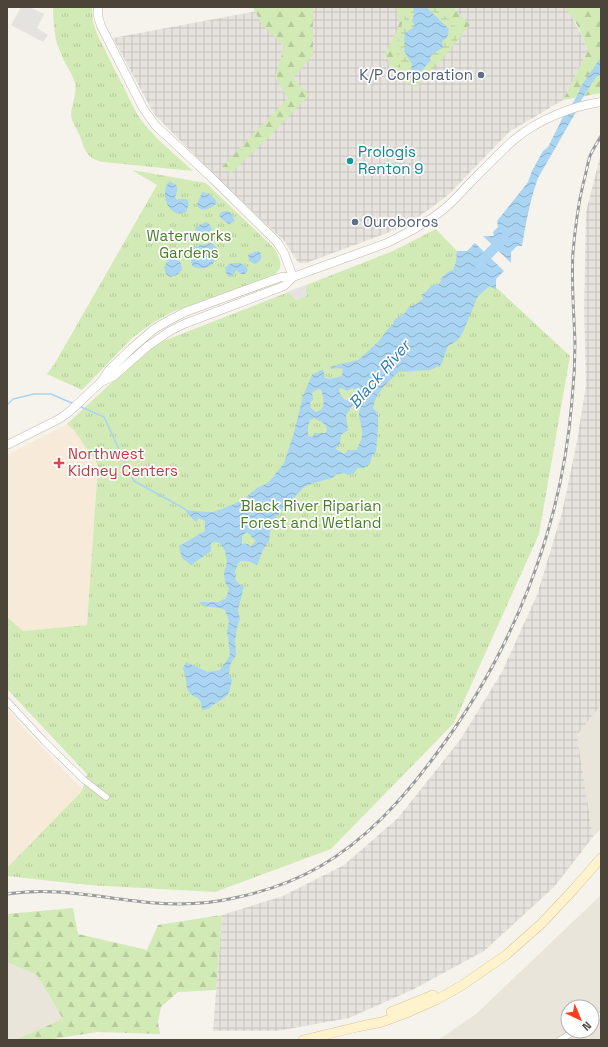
<svg xmlns="http://www.w3.org/2000/svg" width="608" height="1047" font-family="'Space Grotesk',sans-serif">
<defs>
<pattern id="industrial-grid" width="8" height="8" patternUnits="userSpaceOnUse"><rect width="8" height="8" fill="#e6e2dd"/><path d="M0 4h8M4 0v8" fill="none" stroke="#c7c3be"/></pattern>
<pattern id="forest-firs" width="22" height="20" patternUnits="userSpaceOnUse"><rect width="22" height="20" fill="#d2eab5"/><path d="M5 1l3.5 6h-7zM16 11l3.5 6h-7z" fill="#b6ca9c"/></pattern>
<pattern id="wetland-marsh" width="20" height="14" patternUnits="userSpaceOnUse"><rect width="20" height="14" fill="#d2eab5"/><path d="M1 5h8M5 5V1M11 12h8M15 12V8" fill="none" stroke="#b6ca9c"/></pattern>
<pattern id="park-tufts" width="24" height="20" patternUnits="userSpaceOnUse"><rect width="24" height="20" fill="#d2eab5"/><path d="M3 7l-1-3M5 7V3M7 7l1-3M15 17l-1-3M17 17v-4M19 17l1-3" fill="none" stroke="#b6ca9c"/></pattern>
<pattern id="water-waves" width="16" height="10" patternUnits="userSpaceOnUse"><rect width="16" height="10" fill="#a9d4f2"/><path d="M0 5q4-4 8 0t8 0" fill="none" stroke="#8caec5"/></pattern>
</defs>
<rect width="100%" height="100%" fill="#f6f3ec"/>
<path fill="#eae5da" fill-rule="evenodd" d="M601,705V829L593,837L577,735Z
M601,895V1040H438L476,1014ZM568,1007H592V1031H568Z
M7,962L37,975L63,1019L15,1040H7Z"/>
<path fill="#f7ead8" d="M67,424L74,430L98,465L87,625L22,631L7,617V455Z
M7,709L29,734L83,790L7,868Z"/>
<path fill="url(#industrial-grid)" d="M278,7H564L570,13L585,42L588,51L563,100L509,132L449,194L435,205L414,220L387,233L306,263H301L297,261L285,242L214,175L154,114L113,38Z
M601,153V705L577,735L593,837L554,887L484,951L412,990L349,1018L277,1031H213L222,915L283,896L344,865L398,818L460,740L502,672L537,595L562,513L577,441L586,385L584,310L586,212Z"/>
<path fill="url(#forest-firs)" d="M253,7H314L313,11V55L293,78L309,95L269,137L231,173L222,167L288,98L275,78L284,47L261,23Z
M396,7H406L408,10L399,32L403,71L411,82L406,84L392,70L385,53L396,33L399,24Z
M434,7H453L470,25L461,36L453,23Z
M564,7H601V93L563,100L588,51C583,35 575,18 564,7Z
M73,908L78,934L147,950L158,925L222,915L216,990L178,992L161,1007L158,1022L160,1034L97,1032L47,1040H18L17,1039L63,1019L37,975L7,962V914Z"/>
<path fill="url(#wetland-marsh)" d="M406,7H413L415,12L413,28L408,31L404,39L406,47L404,51L412,64L411,71L415,74C421,73 426,65 431,60L430,58V56C436,52 442,48 442,40C447,38 449,34 449,29L426,7H434L453,23L461,36L438,64L415,88C411,82 405,76 402,70C392,49 399,31 408,10Z"/>
<path fill="url(#park-tufts)" d="M53,7H92L93,22L97,34L137,114C151,136 174,153 193,171L103,162C84,158 85,148 79,134C76,127 71,121 71,114C72,103 77,94 75,83C73,76 68,68 64,61C62,55 59,49 57,44C54,32 53,19 53,7Z
M132,170L206,183L274,248C280,259 285,267 273,276L172,312L151,324L132,338L82,390L47,374L55,363L157,185Z
M436,229L457,251L570,356L539,534L454,723L331,849L215,892L88,885L7,876V868L82,791L87,774L7,689V617L23,631L87,625L98,465L74,430L67,424L151,346L393,251Z"/>
<path fill="#e5e3e0" d="M21,7H29L44,14L37,28L48,35L43,42L11,25Z
M307,285L306,290L307,296L296,301L292,295L287,292Z"/>
<path fill="url(#water-waves)" fill-rule="evenodd" d="M413,7H426L449,29L447,38L442,41L443,47C439,51 431,53 430,58L431,60C426,65 422,73 415,74L411,71L412,64L404,51C407,45 403,41 405,33L413,28L414,24L412,21C414,15 415,14 413,7Z
M601,57V73L600,75L596,77L582,99L576,112L538,178C530,200 526,223 522,246H517L511,252V263L483,236H494L493,232L498,227L497,221L528,182L532,171L543,151L548,147L563,117L574,101L579,92L580,88Z
M170,181C178,186 179,188 175,197L177,200C189,197 191,200 186,212C169,220 158,192 170,181Z
M202,192C208,193 215,197 217,203C211,208 202,214 197,205Z
M226,211L230,212L235,221L229,224C224,221 221,219 219,215L222,212Z
M206,222C210,224 211,226 212,230C206,234 201,233 195,230L196,227Z
M211,243L216,247L218,253C215,266 206,271 193,267C190,260 189,255 192,247Z
M475,243L504,271L496,279V290L490,286L478,296L463,332L457,341L448,346L441,365L430,370L399,372C388,382 375,393 373,408L378,413V427L376,452L372,456L370,463L364,468H358L354,473L348,475L344,473L337,474L332,478L314,483L304,487L293,499L286,503L284,508L276,517L278,523L270,531L269,541L263,550L257,565L248,561H240C236,566 232,577 238,583C240,585 242,585 244,586L238,610L240,619L237,627L235,640L236,655L230,665L229,674L232,680C229,694 229,696 216,703C209,707 211,709 202,710C202,693 192,700 188,690C186,688 187,683 186,680C186,676 184,672 183,668L186,662L208,672L220,670L225,663L230,655L229,644L227,632L229,621L225,610L220,608L202,606L200,602H219L226,598L229,589L225,582L224,573L227,562L225,551L220,543L214,542L211,543V551L191,565L182,558L179,546L205,531V521L199,518L196,522L186,512L185,509L192,511L213,512L222,509L243,500L257,488L269,482L284,463L294,433L303,396L312,375L323,369L325,378L330,379L342,376L343,369L337,368L331,369L330,367L358,360L365,354L379,341L387,330L393,325L394,320L405,313L409,307L418,303L423,299L421,295L426,292L432,285L439,284L441,281L440,279L448,272L453,270L456,262L457,251H467ZM341,388L344,389L347,391L352,388L357,391V394L348,400H345C342,397 339,393 339,389ZM318,389L321,390C323,394 325,404 322,408C321,411 318,411 316,412L311,408L310,403L313,399L312,393ZM359,405L361,407C356,415 362,423 362,432C363,438 359,444 357,450H348L344,454L336,449L340,443L341,435L348,430L347,423L346,415L352,406ZM314,418C320,422 327,422 327,431L325,433H314L313,436L311,437L308,435V426L310,420ZM247,532L256,541L250,547L248,544H242V536Z
M259,251C263,257 262,261 255,264L249,261L248,255L254,252Z
M174,257C179,261 182,263 182,270L177,275L170,277L166,274L164,267L168,260Z
M234,263C241,263 245,263 248,270L245,274H241L236,270L234,274L229,277L226,273L225,268L229,264Z"/>
<g fill="none" stroke-linecap="round" stroke-linejoin="round">
<path stroke="#a9d4f2" stroke-width="1.5" d="M7,405L13,399L34,394H51L74,404
M79,406L104,417L134,481L185,509"/>
<path stroke="#a9d4f2" stroke-width="10" d="M479,264L504,238"/>
<defs>
<path id="minor" d="M7,701L44,741L84,780L106,797
M592,1021L601,1015
M560,1040L575,1031"/>
<path id="tertiary" d="M98,7V16L101,26L143,108L155,125L213,179L277,242L284,253L293,277
M101,382L109,370L131,349L154,329L166,322L185,312L281,277H293L387,243C407,233 427,223 444,209C454,201 463,190 472,181C486,167 500,152 515,139C538,120 572,106 601,102
M7,445L59,419L69,412L101,382L114,376L148,346L170,331L184,324L284,286L293,277"/>
<path id="secondary" d="M391,1012L433,995
M303,1040L357,1027L382,1022L409,1012L436,1000L461,986L506,955L541,924L573,890L601,858"/>
</defs>
<use href="#minor" stroke="#c2bbae" stroke-width="7"/>
<use href="#tertiary" stroke="#c2bbae" stroke-width="9"/>
<use href="#secondary" stroke="#d6c79b" stroke-width="10"/>
<use href="#minor" stroke="#fff" stroke-width="6"/>
<use href="#tertiary" stroke="#fff" stroke-width="8"/>
<use href="#secondary" stroke="#fff3cd" stroke-width="9"/>
<defs>
<path id="rail" d="M7,894C57,886 105,899 155,903C181,905 208,904 234,898C263,892 293,882 319,867C366,840 402,800 434,757C512,654 562,529 572,400C574,381 575,362 575,343C574,313 571,282 573,252C575,229 578,206 583,184C586,175 587,165 590,156C593,149 597,143 601,136"/>
</defs>
<use href="#rail" stroke="#9a9a9a" stroke-width="3"/>
<use href="#rail" stroke="#fff" stroke-width="1.5" stroke-dasharray="4.5" stroke-linecap="butt"/>
</g>
<g fill="#5c6f8a" stroke="#fff" stroke-width="1.5">
<circle cx="481" cy="75" r="4"/>
<circle cx="355" cy="222" r="4"/>
</g>
<circle fill="#0f9aa8" stroke="#fff" stroke-width="1.5" cx="350" cy="161" r="4"/>
<path fill="#e0444e" stroke="#fff" stroke-width="1.5" d="M57 457h4v4h4v4h-4v4h-4v-4h-4v-4h4z"/>
<g text-anchor="middle" stroke-width="3.5" stroke-linejoin="round" paint-order="stroke">
<g font-size="15" fill="#4e5e75" stroke="#fff" text-anchor="end">
<text x="473" y="80">K/P Corporation</text>
<text x="363" y="227" text-anchor="start">Ouroboros</text>
</g>
<g font-size="15" fill="#0d838f" stroke="#fff" text-anchor="start">
<text x="358" y="157">Prologis<tspan x="358" dy="17">Renton 9</tspan></text>
</g>
<g font-size="15" fill="#4a7f2a" stroke="#fff">
<text x="189" y="241">Waterworks<tspan x="189" dy="17">Gardens</tspan></text>
<text x="311" y="511">Black River Riparian<tspan x="311" dy="17">Forest and Wetland</tspan></text>
</g>
<g font-size="15" fill="#be3a42" stroke="#fff" text-anchor="start">
<text x="68" y="459">Northwest<tspan x="68" dy="17">Kidney Centers</tspan></text>
</g>
<g font-size="16" font-style="italic" fill="#2e7ab2" stroke="#fff">
<text transform="translate(379 374) rotate(-49)" y="6">Black River</text>
</g>
</g>
<rect width="608" height="1047" fill="none" stroke="#4b4439" stroke-width="16"/>
<g transform="translate(580 1019) rotate(136)"><circle r="19" fill="#ffffff" stroke="#b7b4b0"/>
<path d="M0-3L7 15L0 10L-7 15Z" fill="#fc3f1d"/>
<text y="-6" font-size="11" font-weight="bold" text-anchor="middle" fill="#4b4439">N</text>
</g>
</svg>
